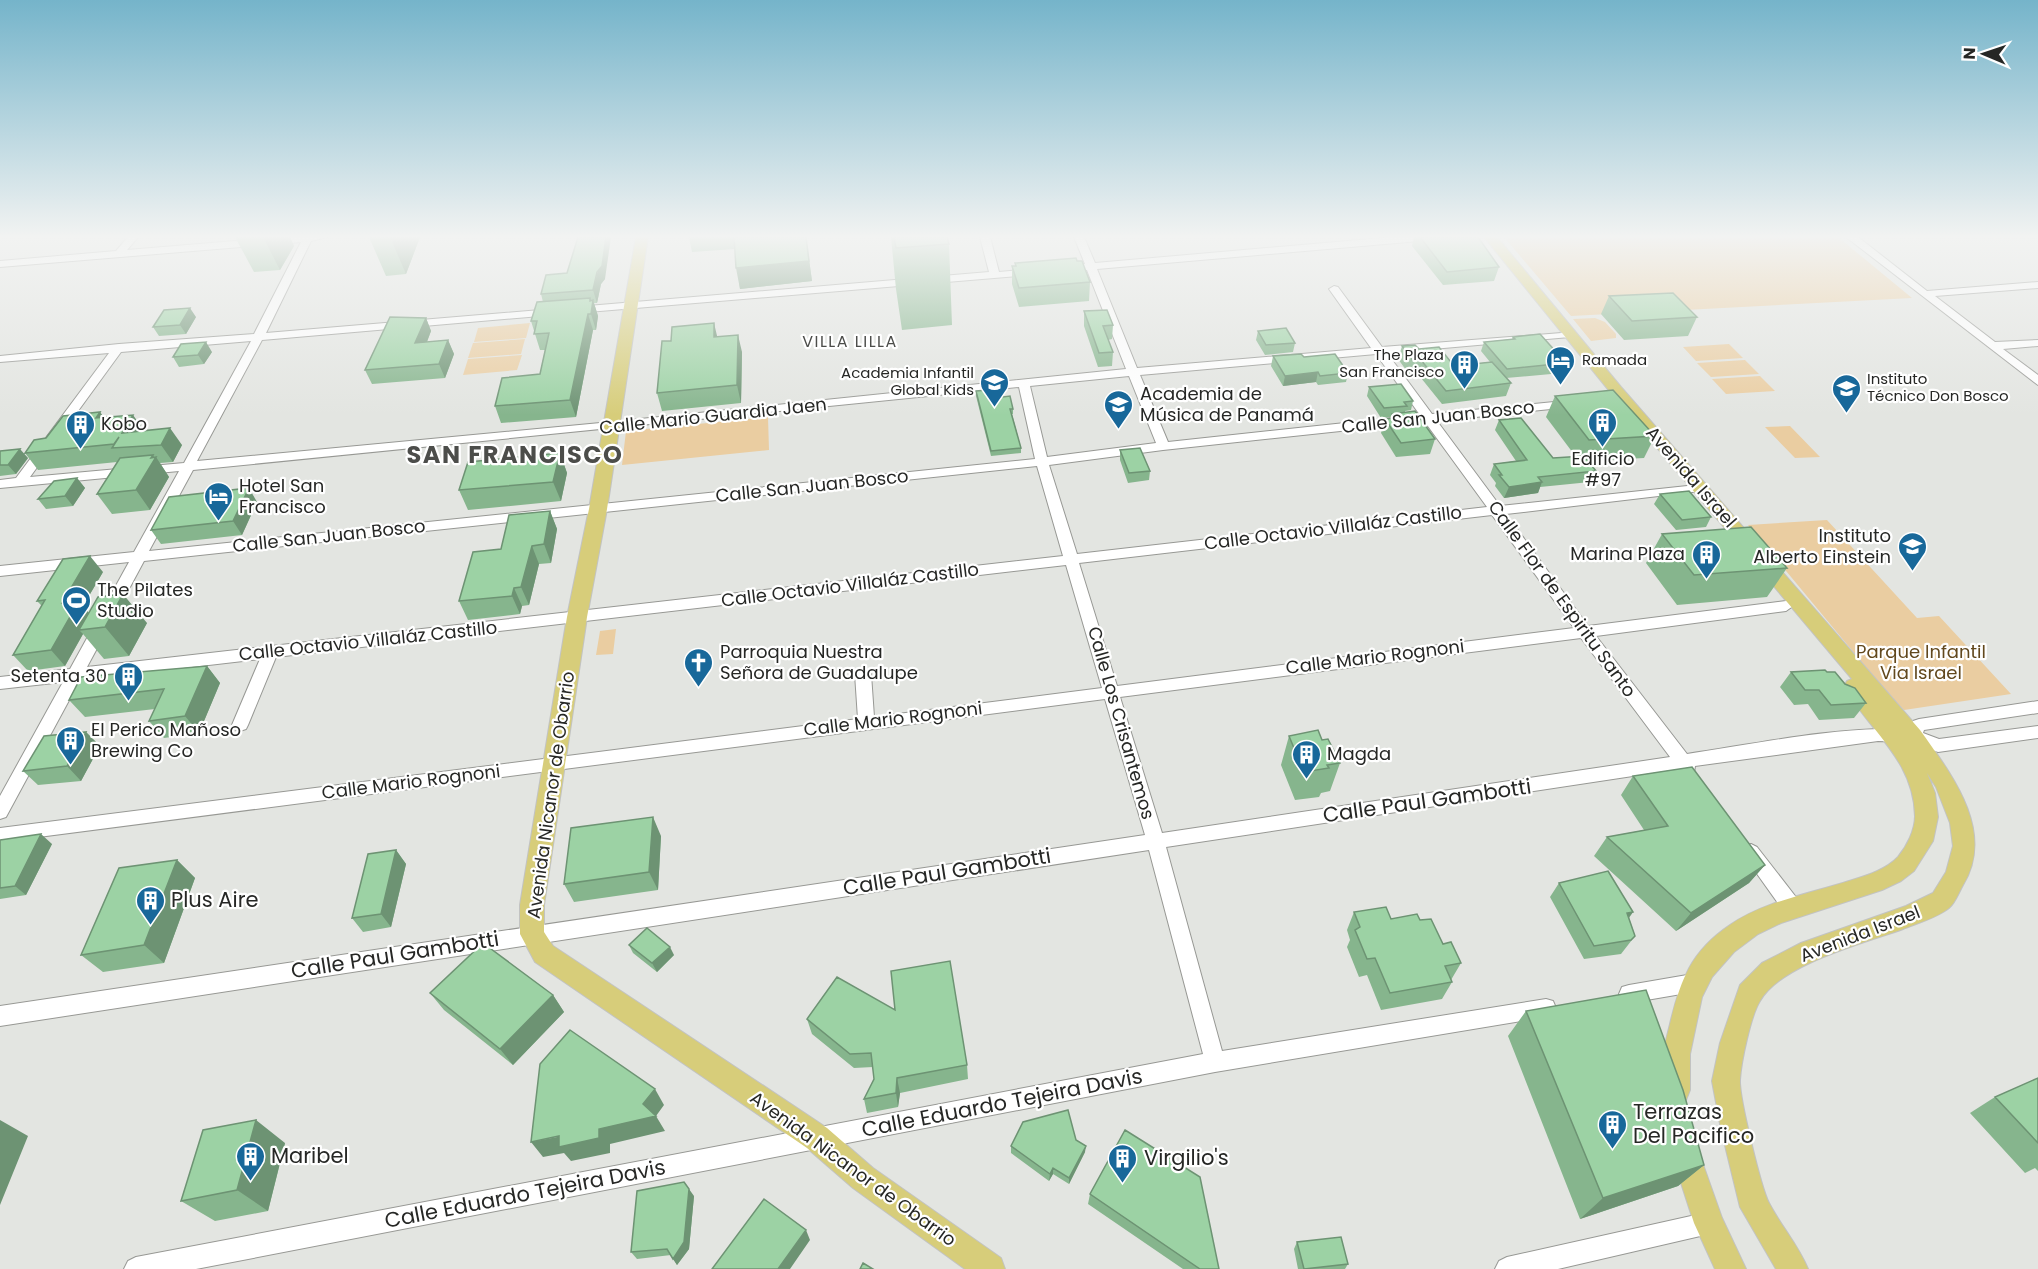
<svg xmlns="http://www.w3.org/2000/svg" width="2038" height="1269" font-family="Poppins,sans-serif">
<rect width="100%" height="100%" fill="#e3e5e1"/>
<path fill="#eacda1" d="M1504,237H1838L1912,298L1571,316Z
M1595,318L1605,322L1616,334V338L1591,341L1573,319Z
M530,323L526,338L474,342L478,328Z
M525,339L521,354L468,358L473,343Z
M1729,344L1743,358L1696,361L1683,347Z
M522,355L517,370L463,375L468,359Z
M1745,360L1759,374L1711,377L1697,363Z
M1760,376L1775,391L1726,394L1712,379Z
M768,417L769,450L622,465L626,431Z
M1790,426L1820,457L1795,458L1765,427Z
M1827,520L1917,618L1939,616L2011,694L1904,710L1889,695L1748,525Z
M616,629L613,654L596,655L600,631Z"/>
<g fill="none" stroke-linecap="round" stroke-linejoin="round">
<defs>
<path id="minor" d="M128,237H138L127,250L283,237H327L311,241L266,333L552,309L557,312L552,315L262,340L197,461L611,422L1126,369L1087,270L1064,272L1059,269L1064,266L1085,264L1074,237H1084L1095,263L1394,237H1436L1431,240L1097,269L1137,368L1371,348L1329,289L1334,286L1338,287L1382,347L1574,332L1576,334L1570,337L1387,353L1432,414L1574,400V406L1570,407L1437,421L1500,506L1706,484L1708,487L1701,491L1506,514L1588,626L1786,601L1791,602L1793,606L1786,611L1596,636L1687,754C1760,743 1834,727 1908,729L1913,721L1919,719L2038,701V713L1924,730L1923,733L1939,739L2038,726V738L1938,752L1912,742L1878,741L1695,766L1694,773L1688,775L1679,769L1166,847L1222,1051L1546,999L1553,1001L1556,1008L1553,1015L1546,1017L1215,1072L196,1269H124L128,1261L136,1257L1203,1054L1149,850L0,1026V1006L1145,835L1105,699L0,842V828L858,719L855,674L858,670H868L871,674L874,717L1102,688L1066,565L276,657L248,725L246,729L240,731L234,729L232,725L260,659L80,680L6,817L0,819V796L63,682L0,689V677L70,669L129,562L0,576V566L134,552L179,471L0,488V480L16,478L109,353L0,362V356L119,344L254,334L301,242L0,267V261L116,251ZM251,341L184,463L30,477L121,352ZM1376,354L1420,415L1168,442L1140,375ZM1129,376L1156,443L1047,457L1030,386ZM1019,387L1035,459L149,551L193,470ZM1425,422L1487,507L1077,554L1049,465L1163,450ZM1037,466L1063,556L87,667L144,561ZM1492,515L1574,628L1117,686L1079,563ZM1581,638L1670,757L1162,833L1120,697Z
M980,237H990L999,272L1031,269L1036,272L1031,275L576,313L571,310L576,307L989,272Z
M1846,237H1858L1927,291L2038,282V288L1935,296L1995,342L2038,340V346L2003,349L2038,375V385Z
M1751,844L1757,847L1799,901L1801,907L1799,913L1792,915L1785,913L1745,857L1742,852L1745,847Z
M1693,974L1700,977L1703,983L1700,989L1693,992L1629,1003L1622,1001L1619,994L1622,987L1629,985Z
M1709,1212L1717,1215L1720,1223L1717,1231L1709,1234L1558,1269H1495L1499,1261L1507,1257Z"/>
<path id="major" d="M636,237H648L607,509L587,617L544,905V932L553,946L827,1128L873,1168L1001,1258L1005,1269H965L853,1188L807,1148L535,962L520,934V905L567,617L589,509Z
M1484,237H1497L1621,387L1920,730C1951,774 1996,831 1963,885C1959,892 1955,903 1949,908C1936,918 1918,923 1903,929C1864,943 1781,964 1760,1001C1751,1015 1741,1062 1740,1080C1739,1097 1761,1187 1769,1203C1781,1226 1798,1245 1808,1269H1776L1740,1207L1721,1129L1712,1081L1720,1043L1740,985L1762,963L1801,943L1906,906L1933,893L1946,872L1953,846L1950,823L1936,787L1927,773L1935,793L1938,817L1933,841L1914,871L1901,881L1882,890L1781,923L1758,934L1734,952L1712,977L1702,997L1690,1054V1090L1686,1100L1676,1104L1666,1100C1656,1076 1664,1048 1670,1024C1680,981 1691,951 1730,925C1765,901 1809,894 1849,881C1865,876 1886,870 1898,857C1907,846 1915,830 1915,816C1914,759 1868,730 1844,686L1847,681L1852,679L1611,393Z
M1684,1135L1694,1139L1722,1218L1746,1269H1715L1694,1223L1670,1149L1674,1139Z"/>
</defs>
<use href="#minor" stroke="#979894" stroke-width="2"/>
<use href="#major" stroke="#c2c3c2" stroke-width="2"/>
<use href="#minor" fill="#fff" fill-rule="evenodd"/>
<use href="#major" fill="#d7cd7a" fill-rule="evenodd"/>
</g>
<path fill="#86b58d" d="M235,237H290L294,246L280,270L254,272Z
M369,237H420L406,274L386,276Z
M689,237H806L812,281L740,289L735,249L692,252Z
M891,237H947L949,244L952,325L902,330L896,289Z
M1414,237H1478L1499,267L1494,281L1443,285L1412,246Z
M1015,263L1090,282L1089,301L1019,307L1012,284V266H1015Z
M605,279L601,284L597,303H594L598,316L596,330H593L576,417L501,423L495,406L540,374L545,350H540L531,321L543,302L541,294Z
M1609,296L1697,317L1688,336L1624,340L1601,314Z
M1084,311L1113,325L1112,339L1108,340L1113,352L1112,366L1098,367L1084,326Z
M196,317L186,334L159,336L153,327Z
M426,318L431,331L427,342L448,340L454,354L445,378L372,384L365,370Z
M1258,331L1295,343L1293,352L1265,355L1256,340Z
M717,336L742,352L741,403L662,411L657,393Z
M1513,337L1566,363L1562,373L1506,378L1511,383L1506,396L1442,404L1417,373L1409,374L1398,359L1402,346L1419,349L1454,366L1490,362L1481,351L1484,342L1512,339Z
M212,352L204,364L179,367L173,357Z
M1273,356L1304,357L1348,373L1346,382L1318,385L1316,382L1283,386L1271,366Z
M1369,387L1413,401L1411,410L1405,411V412L1435,439L1430,454L1396,457L1381,433L1385,419L1391,418V417L1381,418L1367,396Z
M976,391L1003,397L1013,409V414H1012L1021,448V453L991,456L976,396Z
M1555,396L1655,436L1644,458L1588,461L1596,471L1590,482L1540,487L1538,493L1504,498L1495,486L1496,483L1490,475L1494,464L1516,461L1495,430L1499,420L1553,458L1576,457L1546,417Z
M100,412L104,418L144,430L182,445L173,462L160,463L169,477L150,510L112,514L97,494L117,462L38,470L25,453L46,438Z
M1120,450L1150,471L1149,480L1128,483L1120,460Z
M0,451L28,458L16,474L0,476Z
M560,453L567,473L561,501L468,510L459,490Z
M77,478L85,488L73,506L46,509L38,499Z
M1660,494L1711,517L1706,527L1676,530L1654,504Z
M257,502L242,535L161,544L151,530Z
M550,511L557,529L551,563L539,564L529,605L522,606L520,614L468,620L459,601L501,549Z
M1662,534L1787,568L1767,597L1677,605L1646,563Z
M103,572L83,606L89,613L147,623L129,656L104,659L83,634L65,666L28,671L13,655L42,606L37,601Z
M207,666L220,683L199,733L164,738L149,721L155,709L85,717L69,700Z
M1791,672H1827L1845,684L1866,703L1854,718L1819,720L1808,704L1794,705L1780,687Z
M86,732L100,746L81,781L38,785L23,771Z
M1289,736L1322,740L1340,763L1330,791L1321,793L1319,797L1295,800L1281,765Z
M1633,776L1765,865L1749,883L1676,931L1594,856L1607,837L1644,830L1621,795Z
M661,836L658,890L574,902L564,884Z
M0,840L52,844L26,895L0,899Z
M396,850L406,864L391,927L363,932L352,918Z
M177,860L195,878L164,963L103,972L81,955Z
M1559,883L1633,912L1629,918L1635,936L1621,954L1584,959L1550,897Z
M1354,912L1391,919L1420,920L1461,963L1451,980L1452,982L1442,999L1381,1010L1367,975L1359,977L1347,947L1350,940L1347,930Z
M629,945L674,955L657,972L633,953Z
M430,993L553,995L564,1012L513,1065L444,1010Z
M1526,1011L1704,1165L1678,1186L1580,1219L1508,1036Z
M807,1019L967,1065L968,1079L900,1093L898,1107L867,1113L864,1099L874,1079L873,1067L854,1068L812,1034Z
M2038,1078V1171L2035,1168L2025,1173L1970,1113L1995,1097Z
M1076,1140L1085,1152L1069,1184L1053,1174L1049,1181L1011,1153V1146Z
M285,1143L268,1211L215,1221L181,1201Z
M1090,1194L1219,1269H1183L1088,1204Z
M694,1196L689,1249L677,1265L671,1255L637,1259L631,1252Z
M1297,1242L1348,1264L1345,1269H1298L1294,1249Z"/>
<path fill="#6d9373" d="M263,237H290L294,246L280,270Z
M390,237H420L406,274Z
M606,237H611L605,279L601,284L597,303L593,290Z
M806,237L812,281L740,289L736,268Z
M590,298L592,305L593,300L598,316L596,330L591,314Z
M190,308L196,317L186,334L180,325Z
M588,314L593,330L576,417L570,400Z
M426,318L431,331L421,357L415,343Z
M714,323L718,340L714,337Z
M738,335L742,352L741,403L737,385Z
M448,340L454,354L445,378L439,364Z
M206,342L212,352L204,364L198,355Z
M1318,372L1316,382L1283,386L1285,376Z
M100,412L112,429L96,418Z
M133,415L145,432L122,433Z
M170,428L182,445L173,462L161,445Z
M20,449L28,458L16,474L8,465Z
M560,453L567,473L561,501L553,482Z
M153,455L155,459L156,457L169,477L150,510L136,490Z
M77,478L85,488L73,506L65,496Z
M1542,482L1538,493L1504,498L1509,487Z
M249,488L257,502L242,535L233,521Z
M550,511L557,529L551,563L544,544Z
M532,546L539,564L529,605L521,587Z
M90,556L103,572L83,606L92,617L79,630L83,634L65,666L51,650L62,603Z
M514,588L522,606L520,614L512,596Z
M123,594L147,623L129,656L105,627Z
M207,666L220,683L199,733L185,716Z
M86,732L100,746L81,781L67,766Z
M653,817L661,836L658,890L649,872Z
M41,834L52,844L26,895L15,886Z
M396,850L406,864L391,927L381,914Z
M177,860L195,878L164,963L144,945Z
M1765,865L1749,883L1676,931L1691,913Z
M1633,912L1623,925L1627,913Z
M670,947L674,955L657,972L652,963Z
M553,995L564,1012L513,1065L500,1049Z
M897,1078L900,1093L898,1107L896,1093Z
M655,1089L664,1105L656,1116L665,1131L610,1144V1153L571,1161L564,1153L543,1157L531,1142L599,1129L643,1104Z
M0,1120L28,1136L0,1205Z
M256,1120L285,1143L268,1211L237,1190Z
M1086,1146L1085,1152L1069,1184V1178Z
M1704,1165L1678,1186L1580,1219L1603,1198Z
M1053,1168V1174L1049,1181L1050,1174Z
M689,1189L694,1196L689,1249L677,1265L673,1259Z
M806,1230L810,1240L790,1269H778Z"/>
<path fill="#9cd2a4" stroke="#6d9373" stroke-width="1.5" d="M578,237H606L602,266L597,272L593,290L541,294L546,275L567,273Z
M734,237H806L809,261L736,268Z
M894,237H947L949,244L896,248Z
M1420,237H1478L1499,267L1447,272Z
M1076,258L1077,261H1082L1090,282L1019,288L1012,266H1016L1015,263Z
M1673,293L1697,317L1632,321L1609,296Z
M590,298V301L593,300L591,314H588L570,400L495,406L502,378L540,374L549,333L534,334L537,321H531L537,302Z
M190,308L180,325L153,327L164,310Z
M1107,310L1113,325L1103,326L1113,352L1099,353L1084,311Z
M390,317L426,318L415,343L448,340L439,364L365,370Z
M714,323V337L738,335L737,385L657,393L662,341H671L672,327Z
M1286,328L1295,343L1266,345L1258,331Z
M1540,334L1566,363L1507,369L1484,342L1515,339L1513,337Z
M206,342L198,355L173,357L181,344Z
M1415,345L1419,349L1439,347L1454,366L1492,362L1511,383L1446,391L1421,360L1413,361L1402,346Z
M1301,354L1304,357L1335,354L1348,373L1320,376L1318,372L1285,376L1273,356Z
M1401,384L1413,401L1404,402L1407,406L1384,408L1369,387Z
M1001,389L1003,397L1010,396L1013,409H1010L1021,448L991,451L976,391Z
M1613,390L1655,436L1589,440L1555,396Z
M1415,411L1435,439L1401,443L1385,419L1395,418L1392,414Z
M100,412L96,418L133,415L122,433L170,428L161,445L112,448L119,437L114,444L25,453L34,440L46,438L63,416Z
M1521,418L1553,458L1584,456L1596,471L1538,477L1542,482L1509,487L1499,475H1502L1494,464L1527,460L1499,420Z
M1140,448L1150,471L1129,473L1120,450Z
M20,449L8,465H0V451Z
M560,453L553,482L459,490L468,462Z
M153,455L151,458L156,457L136,490L97,494L120,458Z
M77,478L65,496L38,499L54,481Z
M249,488L233,521L151,530L169,497Z
M1689,491L1711,517L1682,520L1660,494Z
M550,511L544,544L532,546L521,587L514,588L512,596L459,601L473,552L501,549L509,515Z
M1751,527L1787,568L1694,575L1662,534Z
M90,556L62,603L79,601L51,650L13,655L45,600L37,601L63,559Z
M123,594L105,627L79,630L98,597Z
M207,666L185,716L149,721L164,689L69,700L81,677Z
M1825,670L1827,672H1835L1845,684L1855,688L1866,703L1831,705L1819,690H1805L1791,672Z
M1318,730L1322,740L1328,739L1340,763L1327,765L1329,768L1304,772L1289,736Z
M86,732L67,766L23,771L44,736Z
M1692,767L1765,865L1691,913L1607,837L1668,826L1633,776Z
M653,817L649,872L564,884L571,828Z
M41,834L15,886L0,888V840Z
M396,850L381,914L352,918L368,854Z
M177,860L144,945L81,955L119,868Z
M1608,871L1633,912L1627,913L1635,936L1631,940L1594,946L1559,883Z
M1386,907L1391,919L1417,914L1420,920L1431,919L1443,944L1451,942L1461,963L1445,966L1452,982L1390,993L1375,958L1367,959L1355,930L1360,927L1354,912Z
M647,928L670,947L652,963L629,945Z
M483,943L553,995L500,1049L430,993Z
M950,961L967,1065L897,1078L896,1093L864,1099L874,1079L871,1053L850,1054L807,1019L837,977L895,1010L891,971Z
M1646,990L1683,1090L1704,1165L1603,1198L1526,1011Z
M570,1030L655,1089L643,1104L656,1116L599,1129V1138L559,1147V1136L531,1142L540,1064Z
M2038,1078V1143L1995,1097Z
M1068,1110L1076,1140L1086,1146L1069,1178L1053,1168L1050,1174L1011,1146L1023,1122Z
M256,1120L237,1190L181,1201L203,1130Z
M1125,1130L1200,1177L1219,1269H1200L1090,1194Z
M684,1182L689,1189L684,1242L673,1259L667,1249L631,1252L637,1191Z
M764,1199L806,1230L778,1269H712Z
M1341,1237L1348,1264L1304,1269L1297,1242Z
M863,1263L873,1269H860Z"/>
<linearGradient id="sky" x2="0" y2="1"><stop stop-color="#75b4ca"/><stop offset="0.57" stop-color="#f2f3f2"/><stop offset="1" stop-color="#f2f3f2" stop-opacity="0"/></linearGradient>
<rect width="2038" height="415" fill="url(#sky)"/>
<defs>
<symbol id="hotel-pin" viewBox="-11 -11 22 30"><path d="M0 17L-7.5 6A9.5 9.5 0 1 1 7.5 6Z" fill="#18689a" stroke="#fff"/><path d="M-6-4.5h1.5V1H6V5H4.5V3h-9V5H-6ZM-4 0a1.8 1.8 0 1 1 3.6 0ZM.5 0V-2.5h3Q6-2.5 6 0Z" fill="#fff"/></symbol>
<symbol id="building-pin" viewBox="-11 -11 22 30"><path d="M0 17L-7.5 6A9.5 9.5 0 1 1 7.5 6Z" fill="#18689a" stroke="#fff"/><path d="M-4-6H4V6H1V3H-1V6H-4ZM-2.5-4.3h1.7v1.8h-1.7ZM.8-4.3h1.7v1.8H.8ZM-2.5-1h1.7V.8h-1.7ZM.8-1h1.7V.8H.8Z" fill="#fff"/></symbol>
<symbol id="school-pin" viewBox="-11 -11 22 30"><path d="M0 17L-7.5 6A9.5 9.5 0 1 1 7.5 6Z" fill="#18689a" stroke="#fff"/><path d="M0-5L7-2L0 1L-7-2ZM-4 1L0 2.5L4 1V4Q0 6-4 4Z" fill="#fff"/></symbol>
<symbol id="stadium-pin" viewBox="-11 -11 22 30"><path d="M0 17L-7.5 6A9.5 9.5 0 1 1 7.5 6Z" fill="#18689a" stroke="#fff"/><path d="M0-5a6.5 5 0 1 0 0 10a6.5 5 0 1 0 0-10ZM-3.5-1.8h7v3.6h-7Z" fill="#fff"/></symbol>
<symbol id="church-pin" viewBox="-11 -11 22 30"><path d="M0 17L-7.5 6A9.5 9.5 0 1 1 7.5 6Z" fill="#18689a" stroke="#fff"/><path d="M-1.2-6h2.4v3.5h3.3v2.4h-3.3V6h-2.4V-.1h-3.3v-2.4h3.3Z" fill="#fff"/></symbol>
</defs>
<g fill-rule="evenodd">
<use href="#hotel-pin" x="1544" y="344" width="33" height="45"/>
<use href="#building-pin" x="1448" y="348" width="33" height="45"/>
<use href="#school-pin" x="978" y="366" width="33" height="45"/>
<use href="#school-pin" x="1830" y="372" width="33" height="45"/>
<use href="#school-pin" x="1102" y="388" width="33" height="45"/>
<use href="#building-pin" x="1586" y="406" width="33" height="45"/>
<use href="#building-pin" x="64" y="408" width="33" height="45"/>
<use href="#hotel-pin" x="202" y="480" width="33" height="45"/>
<use href="#school-pin" x="1896" y="530" width="33" height="45"/>
<use href="#building-pin" x="1690" y="538" width="33" height="45"/>
<use href="#stadium-pin" x="60" y="584" width="33" height="45"/>
<use href="#church-pin" x="682" y="646" width="33" height="45"/>
<use href="#building-pin" x="112" y="660" width="33" height="45"/>
<use href="#building-pin" x="54" y="724" width="33" height="45"/>
<use href="#building-pin" x="1290" y="738" width="33" height="45"/>
<use href="#building-pin" x="134" y="884" width="33" height="45"/>
<use href="#building-pin" x="1596" y="1108" width="33" height="45"/>
<use href="#building-pin" x="234" y="1140" width="33" height="45"/>
<use href="#building-pin" x="1106" y="1142" width="33" height="45"/>
</g>
<g text-anchor="middle" stroke-width="4.5" stroke-linejoin="round" paint-order="stroke">
<g font-size="15" fill="#262725" stroke="#fff" text-anchor="end">
<text x="1444" y="360">The Plaza<tspan x="1444" dy="17">San Francisco</tspan></text>
<text x="1582" y="365" text-anchor="start">Ramada</text>
<text x="974" y="378">Academia Infantil<tspan x="974" dy="17">Global Kids</tspan></text>
<text x="1867" y="384" text-anchor="start">Instituto<tspan x="1867" dy="17">Técnico Don Bosco</tspan></text>
</g>
<g font-size="16" letter-spacing="1.5" fill="#4c4d4a" stroke="#fff">
<text x="850" y="347">VILLA LILLA</text>
</g>
<g font-size="18" fill="#262725" stroke="#fff" text-anchor="start">
<text x="1140" y="400">Academia de<tspan x="1140" dy="21">Música de Panamá</tspan></text>
<text x="101" y="430">Kobo</text>
<text x="1603" y="465" text-anchor="middle">Edificio<tspan x="1603" dy="21">#97</tspan></text>
<text x="239" y="492">Hotel San<tspan x="239" dy="21">Francisco</tspan></text>
<text x="1891" y="542" text-anchor="end">Instituto<tspan x="1891" dy="21">Alberto Einstein</tspan></text>
<text x="1685" y="560" text-anchor="end">Marina Plaza</text>
<text x="97" y="596">The Pilates<tspan x="97" dy="21">Studio</tspan></text>
<text x="720" y="658">Parroquia Nuestra<tspan x="720" dy="21">Señora de Guadalupe</tspan></text>
<text x="107" y="682" text-anchor="end">Setenta 30</text>
<text x="91" y="736">El Perico Mañoso<tspan x="91" dy="21">Brewing Co</tspan></text>
<text x="1327" y="760">Magda</text>
</g>
<g font-size="18" fill="#262725" stroke="#fff">
<text transform="translate(713 416) rotate(-6)" y="6">Calle Mario Guardia Jaen</text>
<text transform="translate(1438 417) rotate(-6)" y="6">Calle San Juan Bosco</text>
<text transform="translate(1691 477) rotate(49)" y="6">Avenida Israel</text>
<text transform="translate(812 486) rotate(-6)" y="6">Calle San Juan Bosco</text>
<text transform="translate(1333 528) rotate(-7)" y="6">Calle Octavio Villaláz Castillo</text>
<text transform="translate(329 536) rotate(-6)" y="6">Calle San Juan Bosco</text>
<text transform="translate(850 585) rotate(-7)" y="6">Calle Octavio Villaláz Castillo</text>
<text transform="translate(1562 599) rotate(54)" y="6">Calle Flor de Espiritu Santo</text>
<text transform="translate(368 641) rotate(-6)" y="6">Calle Octavio Villaláz Castillo</text>
<text transform="translate(1375 657) rotate(-7)" y="6">Calle Mario Rognoni</text>
<text transform="translate(893 719) rotate(-7)" y="6">Calle Mario Rognoni</text>
<text transform="translate(1121 723) rotate(74)" y="6">Calle Los Crisantemos</text>
<text transform="translate(411 782) rotate(-7)" y="6">Calle Mario Rognoni</text>
<text transform="translate(551 795) rotate(-82)" y="6">Avenida Nicanor de Obarrio</text>
<text transform="translate(1860 934) rotate(-21)" y="6">Avenida Israel</text>
<text transform="translate(853 1169) rotate(36)" y="6">Avenida Nicanor de Obarrio</text>
</g>
<g font-size="18" fill="#62481d" stroke="#fff">
<text x="1921" y="658">Parque Infantil<tspan x="1921" dy="21">Via Israel</tspan></text>
</g>
<g font-size="21" fill="#262725" stroke="#fff">
<text transform="translate(1427 801) rotate(-8)" y="7">Calle Paul Gambotti</text>
<text transform="translate(947 872) rotate(-9)" y="7">Calle Paul Gambotti</text>
<text transform="translate(395 955) rotate(-9)" y="7">Calle Paul Gambotti</text>
<text transform="translate(1002 1103) rotate(-11)" y="7">Calle Eduardo Tejeira Davis</text>
<text transform="translate(525 1194) rotate(-11)" y="7">Calle Eduardo Tejeira Davis</text>
</g>
<g font-size="21" fill="#262725" stroke="#fff" text-anchor="start">
<text x="171" y="907">Plus Aire</text>
<text x="1633" y="1119">Terrazas<tspan x="1633" dy="24">Del Pacifico</tspan></text>
<text x="271" y="1163">Maribel</text>
<text x="1144" y="1165">Virgilio's</text>
</g>
<g font-size="24" font-weight="bold" letter-spacing="1.5" fill="#4c4d4a" stroke="#fff">
<text x="515" y="463">SAN FRANCISCO</text>
</g>
</g>
<g transform="translate(1984 54) rotate(272)" stroke="#ffffff" stroke-width="4.5" paint-order="stroke">
<path d="M0-4.5L10 22L0 15L-10 22Z" fill="#262725"/>
<text y="-9" font-size="16" font-weight="bold" text-anchor="middle" fill="#262725">N</text>
</g>
</svg>
